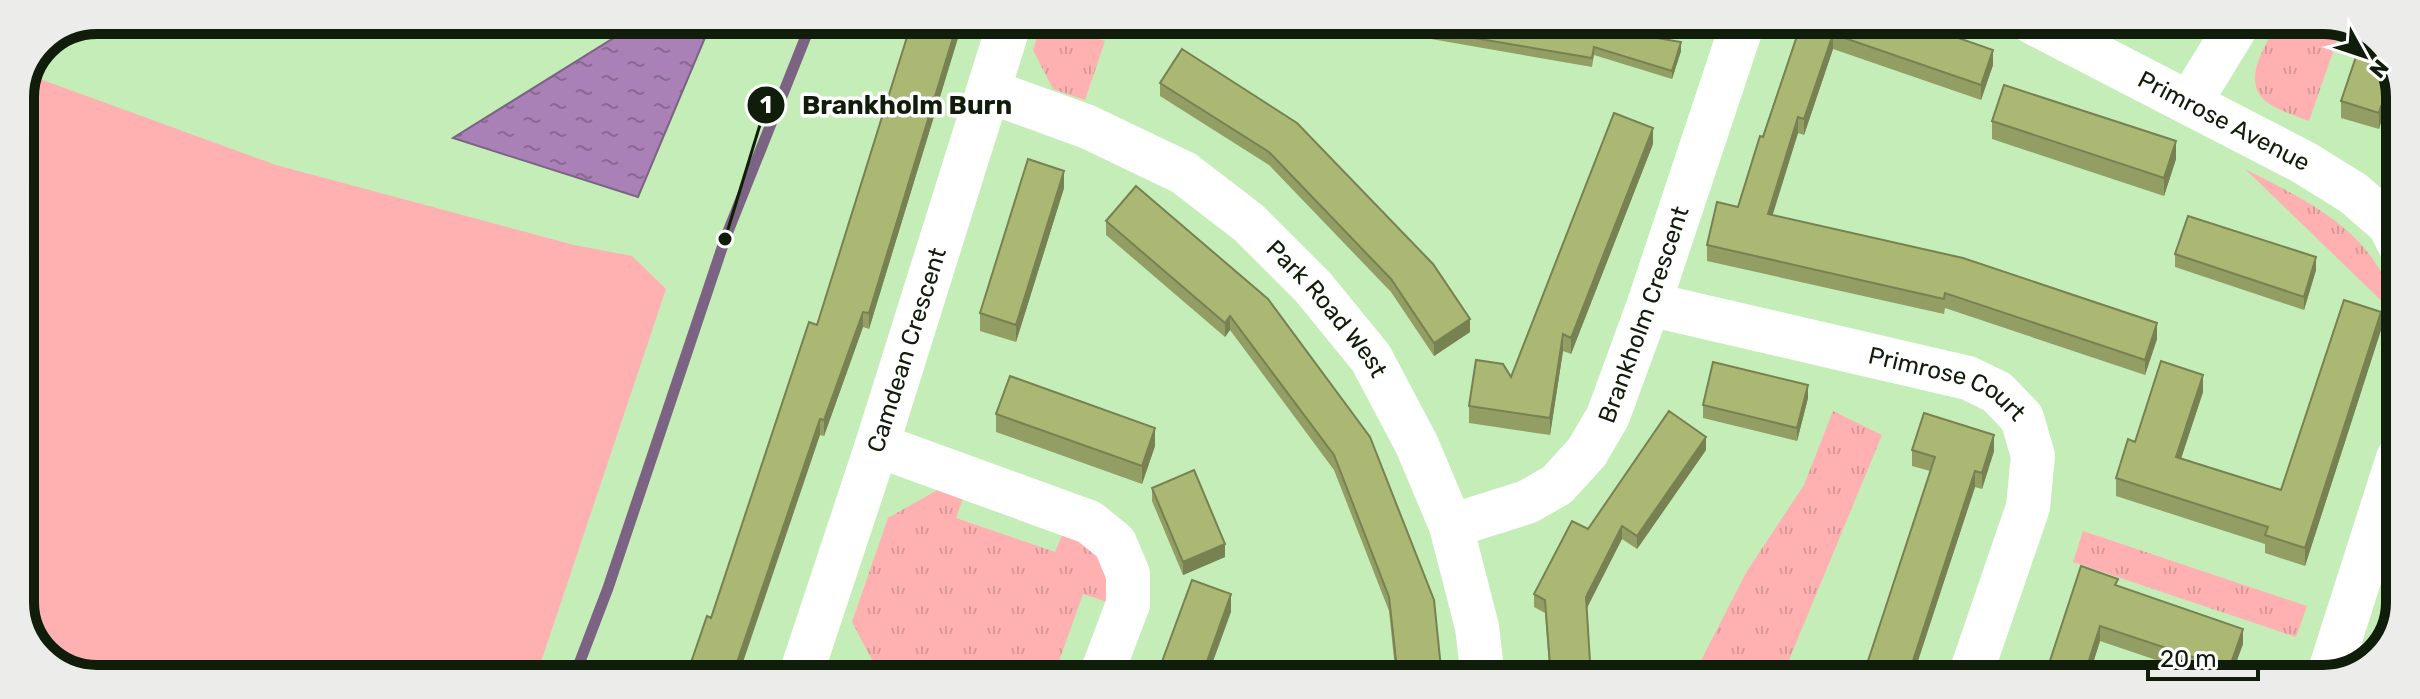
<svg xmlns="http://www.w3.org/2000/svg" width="2420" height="699" font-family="Rubik,sans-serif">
<defs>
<pattern id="grass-tufts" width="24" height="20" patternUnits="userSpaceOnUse" patternTransform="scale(2)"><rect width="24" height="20" fill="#ffb1b2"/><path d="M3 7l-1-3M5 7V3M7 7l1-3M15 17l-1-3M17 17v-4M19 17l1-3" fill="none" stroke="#d99898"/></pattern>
<pattern id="water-ripples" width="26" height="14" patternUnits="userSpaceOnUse" patternTransform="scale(2)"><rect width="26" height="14" fill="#aa81b7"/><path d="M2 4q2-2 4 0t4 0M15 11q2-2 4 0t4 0" fill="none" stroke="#896993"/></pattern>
</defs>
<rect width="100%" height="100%" fill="#c4edb7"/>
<path fill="url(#grass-tufts)" d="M1042,21L1105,41L1085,100L1053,89L1033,50Z
M2278,22L2343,23L2309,121C2296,116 2280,111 2268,103C2239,83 2266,45 2278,22Z
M2245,169C2299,197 2359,223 2386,282C2390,291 2391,303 2393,312Z
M1833,411L1882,435L1787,665L1767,666L1763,678H1692L1747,571L1804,485Z
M948,484L966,490L956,518L1055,552L1065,528L1107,557L1113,604L1083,594L1053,678L941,677L908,666L903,677H881L852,622L888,518Z
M2083,531L2307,606L2296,637L2073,562Z"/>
<path fill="#ffb1b2" d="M29,75L276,165L574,245L632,256L666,289L536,677L78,676L39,653L21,611L20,97Z"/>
<path fill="url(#water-ripples)" stroke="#7c6383" stroke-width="2" d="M641,21H712L638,197L453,138Z"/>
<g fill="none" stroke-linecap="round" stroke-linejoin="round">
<path stroke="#7c6383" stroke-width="11" d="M574,677L608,588L725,239L812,21"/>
<g stroke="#fff" stroke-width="44">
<path id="s1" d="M2032,22L2303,162L2353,193L2389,224L2399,244"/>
<path id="s2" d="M989,91L1088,127L1184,173L1249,223L1313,287L1371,358L1417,445L1451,526L1477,627L1483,678"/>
<path d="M2190,102L2239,22"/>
<path id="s3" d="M1649,304L1968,378L1997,392L2022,418L2033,456L2028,507L1969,679"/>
<path d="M877,445L1089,522L1115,543L1128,574V604L1100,678"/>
<path id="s4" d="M1451,526L1527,502L1557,485L1587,452L1608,416L1649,304L1743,22"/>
<path id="s5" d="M800,677L877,445L1010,21"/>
<path d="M2328,677L2398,458"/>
</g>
</g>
<path fill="#929e64" d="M961,21V28L869,329L863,327L824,436L820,435L711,618L817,325Z
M1793,22H1913L1993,65L1981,100L1833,49L1804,135L1798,133L1772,215L2157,339L2145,375L1945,308L1944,314L1707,261V245L1738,207L1796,38L1793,37Z
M1391,24L1681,51L1672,79L1594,55L1592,67L1391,32Z
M1182,49L1470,332L1434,356L1391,292L1269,165L1160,96V83Z
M2400,92V128L2381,122L2379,129L2341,118V101Z
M1992,121L2176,159L2164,196L1992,139Z
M1653,144L1571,354L1563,351L1550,435L1469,423V406L1511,377Z
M1064,188L1016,342L980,331V313Z
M1106,221L1268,299L1442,678H1396L1389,611L1334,470L1230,330L1225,337L1106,235Z
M2175,254L2316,270L2304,310L2175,267Z
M2381,330L2305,566L2265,553V544L2116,496V478L2135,442L2203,392L2181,458L2281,490Z
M1808,398L1797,441L1703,418V405Z
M996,414L1155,446L1142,484L996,432Z
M1706,450L1637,549L1622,539L1586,608L1591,678H1550L1545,613L1534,607V594L1588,529Z
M1912,450L1994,451L1982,489L1975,487L1912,679L1865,678V670L1930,471L1912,466Z
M1152,488L1225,557L1183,575L1152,501Z
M2118,586L2243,644L2230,679H2212L2100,641L2088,679H2044Z"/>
<path fill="#778151" d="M958,21H961V28L869,329V313Z
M1833,34V49L1804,135V119Z
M1681,42V51L1672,79V71Z
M1993,50V65L1981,100V85Z
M2381,106V122L2379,129V113Z
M1798,117V133L1768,230V214Z
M1653,128V144L1571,354V338Z
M2176,141V159L2164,196V178Z
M1064,171V188L1016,342V325Z
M2316,257V270L2304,310V297Z
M863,312V327L824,436V420Z
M2381,312V330L2305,566V548Z
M1230,316V330L1225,337V323Z
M1470,319V332L1434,356V343Z
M2157,323V339L2145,375V360Z
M1563,334V351L1550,435V418Z
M2203,375V392L2176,474V457Z
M1808,385V398L1797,441V428Z
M820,419V435L738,677H732Z
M1155,428V446L1142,484V466Z
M1994,435V451L1982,489V473Z
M1706,437V450L1637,549V536Z
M1975,471V487L1912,679H1907Z
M1622,526V539L1586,610V597Z
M1225,544V557L1183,575V562Z
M1231,594V612L1207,678H1201Z
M2100,626V641L2088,679H2083Z
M2243,629V644L2230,679H2229V669Z"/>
<path fill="#aab874" stroke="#778151" stroke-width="2" d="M912,21H958L869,313L863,312L824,420L820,419L732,677H686L707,616L711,618L809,322L817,325Z
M1391,21L1562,22L1681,42L1672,71L1594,47L1592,58L1391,24Z
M1796,22H1913L1993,50L1981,85L1833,34L1804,119L1798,117L1768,214L1963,258L2157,323L2145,360L1945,293L1944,299L1707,245L1717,202L1738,207L1760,136L1763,137L1801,24Z
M2363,36L2381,47L2400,92V111L2381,106L2379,113L2341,101Z
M1182,49L1297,123L1433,264L1470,319L1434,343L1391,279L1269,152L1160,83Z
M2004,85L2176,141L2164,178L1992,121Z
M1614,113L1653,128L1571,338L1563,334L1550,418L1469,406L1476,360L1503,364L1511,377Z
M1028,159L1064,171L1016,325L980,313Z
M1136,186L1268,299L1370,437L1434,600L1442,678H1398L1389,597L1334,455L1230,316L1225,323L1106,221Z
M2188,216L2316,257L2304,297L2175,254Z
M2344,300L2381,312L2305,548L2265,535L2268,527L2116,478L2128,439L2135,442L2161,361L2203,375L2176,457L2281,490Z
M1713,362L1808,385L1797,428L1703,405Z
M1010,376L1155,428L1142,466L996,414Z
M1669,411L1706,437L1637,536L1622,526L1586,597L1591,678H1551L1545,600L1534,594L1572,521L1588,529Z
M1924,413L1994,435L1982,473L1975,471L1907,679L1890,678L1865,670L1935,457L1912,450Z
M1194,470L1225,544L1183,562L1152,488Z
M2081,566L2118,579L2115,585L2243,629L2229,669L2100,626L2083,679H2044Z
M1192,580L1231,594L1201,678H1156Z"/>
<g text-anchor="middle" stroke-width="7" stroke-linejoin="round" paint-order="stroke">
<g font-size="24" fill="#0f1d0a" stroke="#fff">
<text dy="8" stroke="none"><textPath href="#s1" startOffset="216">Primrose Avenue</textPath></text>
<text dy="8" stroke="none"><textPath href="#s2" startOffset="410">Park Road West</textPath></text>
<text dy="8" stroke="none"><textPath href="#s4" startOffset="308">Brankholm Crescent</textPath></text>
<text dy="8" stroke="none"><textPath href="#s5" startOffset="344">Camdean Crescent</textPath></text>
<text dy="8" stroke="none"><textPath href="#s3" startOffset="310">Primrose Court</textPath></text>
</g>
</g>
<path d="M0 0H2420V699H0ZM97 34H2323A63 63 0 0 1 2386 97V602A63 63 0 0 1 2323 665H97A63 63 0 0 1 34 602V97A63 63 0 0 1 97 34Z" fill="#ecedeb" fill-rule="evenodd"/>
<path fill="none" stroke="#0f1d0a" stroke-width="10" d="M97 34H2323A63 63 0 0 1 2386 97V602A63 63 0 0 1 2323 665H97A63 63 0 0 1 34 602V97A63 63 0 0 1 97 34Z"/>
<path fill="none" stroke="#0f1d0a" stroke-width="3" d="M725 239L766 105"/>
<g fill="#0f1d0a" stroke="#fff" stroke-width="3">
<circle cx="725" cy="239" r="8"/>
<circle cx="766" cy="105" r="20"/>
</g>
<g font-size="24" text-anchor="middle" font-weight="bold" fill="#fff">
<text x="766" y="113">1</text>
</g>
<g font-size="26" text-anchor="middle" font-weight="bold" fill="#0f1d0a" stroke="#fff" stroke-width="7" stroke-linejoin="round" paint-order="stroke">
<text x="907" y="114">Brankholm Burn</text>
</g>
<g transform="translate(2364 56) rotate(130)" stroke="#ffffff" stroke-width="6" paint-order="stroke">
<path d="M0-6L14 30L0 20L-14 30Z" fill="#0f1d0a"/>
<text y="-12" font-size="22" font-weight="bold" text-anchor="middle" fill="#0f1d0a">N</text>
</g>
<path d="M2148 667v12h110v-12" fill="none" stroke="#0f1d0a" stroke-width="4"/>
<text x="2160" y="667" font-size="24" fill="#0f1d0a" stroke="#ffffff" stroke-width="6" paint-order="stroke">20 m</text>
</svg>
